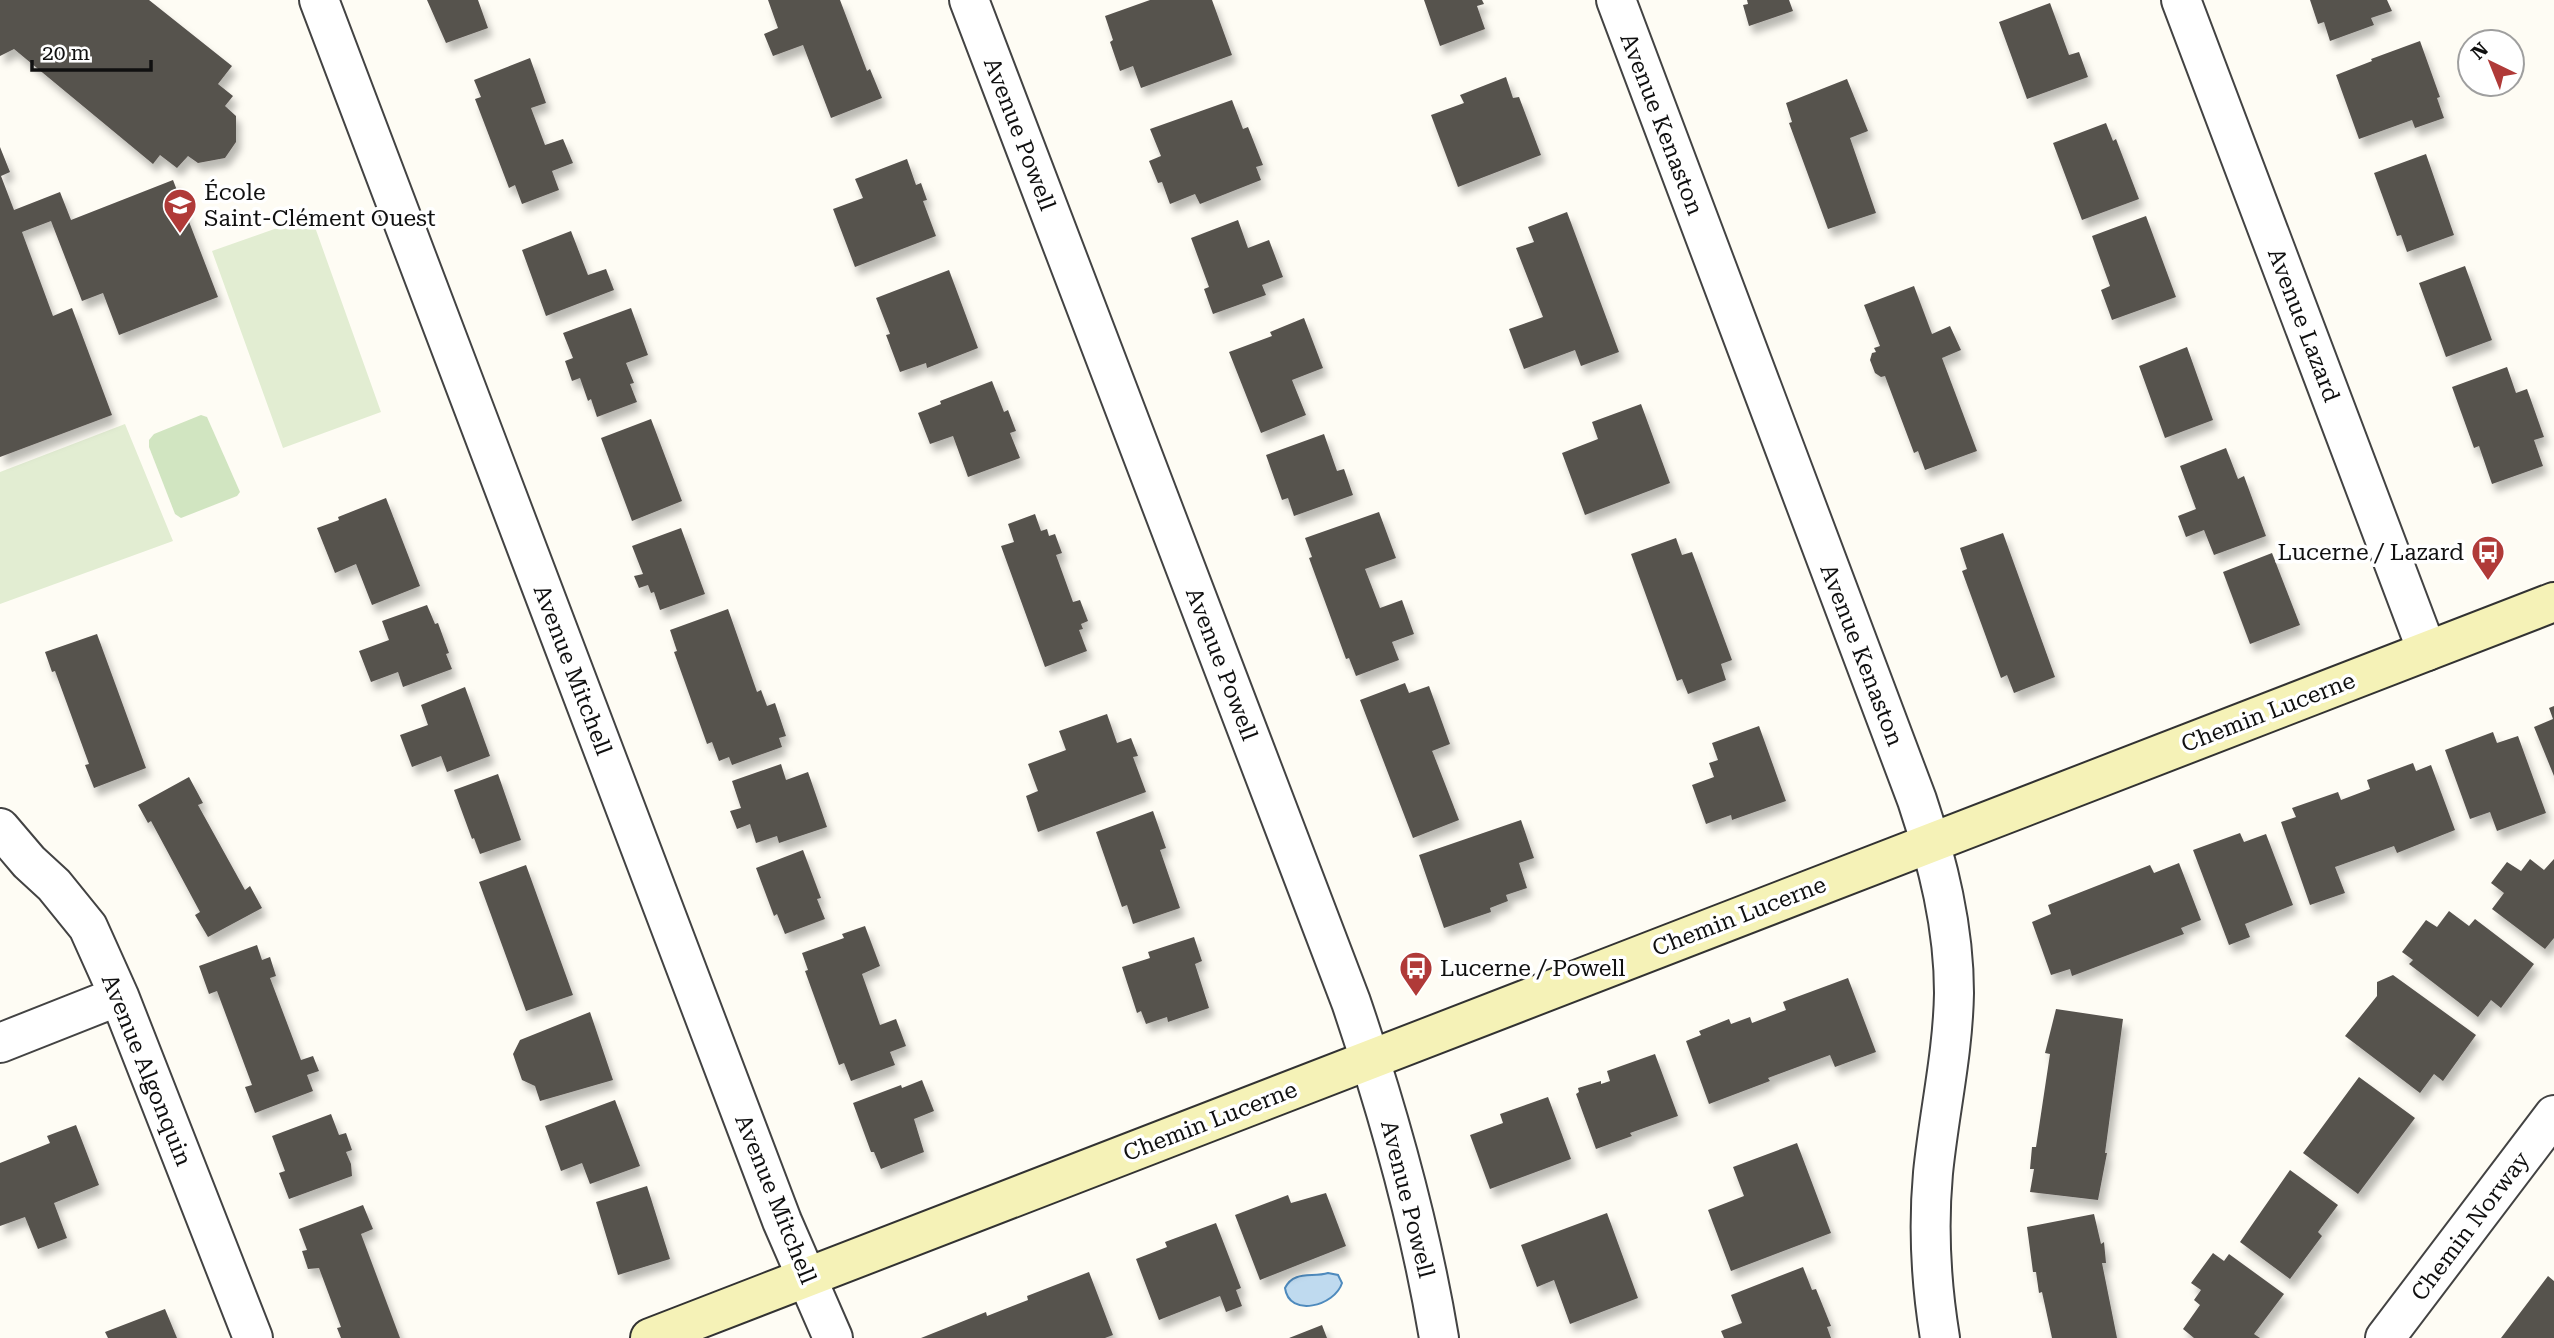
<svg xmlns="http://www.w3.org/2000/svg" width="2554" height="1338" font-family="'Roboto Serif',serif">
<defs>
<filter id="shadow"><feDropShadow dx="4.5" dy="8" stdDeviation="3.5" flood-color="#0004"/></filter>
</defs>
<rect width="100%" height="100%" fill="#fefcf4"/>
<path fill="#d1e5c1" d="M201,415L207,417L240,492L237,496L181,518L175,514L149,447V440L154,434Z"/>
<path fill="#e2edd2" d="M311,216L381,412L283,448L212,251Z
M125,424L173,541L0,604V472Z"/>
<path fill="#bfdaef" stroke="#4e8abd" stroke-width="2" d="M1328,1273L1338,1275L1342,1283C1335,1306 1289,1318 1285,1288C1294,1270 1312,1278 1328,1273Z"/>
<path fill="#57524e" filter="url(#shadow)" d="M0,0H149L232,66L218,84L233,96L225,106L236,116V142L225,158L198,163L188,156L177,168L160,155L153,164L14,49L0,56Z
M427,0H478L488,28L446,43Z
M768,0H840L867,71L870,69L882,98L831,118L803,45L773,56L764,34L778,28Z
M1150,0H1212L1232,55L1141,88L1133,66L1120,71L1110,42L1113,40L1105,16Z
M1424,0H1482L1484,4L1477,6L1485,29L1440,46Z
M1747,0H1789L1793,11L1749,26L1743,5L1748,4Z
M2310,0H2387L2392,11L2371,18L2374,25L2330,41L2324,22L2318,24Z
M2050,3L2069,55L2079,52L2088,77L2027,99L1999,22Z
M2420,41L2440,97L2437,98L2444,118L2415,128L2412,120L2359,139L2336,75L2372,61L2371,59Z
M530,58L546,103L531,108L545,145L563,139L573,163L552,171L559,190L522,204L515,185L509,188L475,99L481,97L474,80Z
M1506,77L1513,98L1519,97L1541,155L1458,187L1431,115L1464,103L1460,95Z
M1847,79L1868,131L1850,138L1876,213L1828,229L1789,123L1792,122L1786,103Z
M1232,100L1243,129L1248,127L1263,165L1256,167L1261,180L1200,204L1195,194L1170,204L1162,182L1158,183L1149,161L1161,156L1150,129Z
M2106,123L2113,141L2116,139L2139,199L2082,220L2053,143Z
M0,147L10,172L1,176L14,210L60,192L71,220L173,180L218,297L119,335L103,293L82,301L51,221L22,232L53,316L72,308L112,415L0,457Z
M2426,154L2454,235L2407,252L2401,235L2397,236L2374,173Z
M907,159L916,185L921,183L927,200L923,201L936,236L855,267L833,209L863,198L855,179Z
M1567,212L1619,352L1581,366L1575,350L1524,369L1509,329L1543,317L1516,248L1534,242L1528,227Z
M2146,216L2176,297L2112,320L2101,290L2110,286L2092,236Z
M1238,220L1248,248L1269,240L1283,277L1262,285L1266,295L1213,314L1204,289L1209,287L1191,238Z
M571,231L588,275L606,269L614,290L546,316L522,250Z
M2465,266L2492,340L2446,357L2419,283Z
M949,270L978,348L927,368L926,363L900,372L886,335L890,334L876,298Z
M1914,286L1932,334L1950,326L1961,350L1942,358L1977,451L1925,470L1918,451L1914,453L1885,376L1881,377L1875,373L1870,360L1872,353L1876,352L1874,348L1880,346L1864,305Z
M631,308L648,355L626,363L634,383L630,384L637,402L597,417L591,399L588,401L580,378L572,381L565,361L573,358L563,333Z
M1304,318L1323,368L1292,380L1306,415L1261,433L1229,352L1272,336L1270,332Z
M2187,347L2213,420L2165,438L2139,366Z
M2507,367L2516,393L2527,389L2544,437L2534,440L2543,466L2492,484L2479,446L2474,448L2452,387Z
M992,381L1004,412L1008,410L1016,431L1010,433L1020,458L968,477L953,436L930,444L918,413L941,404L940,401Z
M1641,404L1670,483L1585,515L1562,453L1598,439L1592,422Z
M651,419L682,501L632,521L601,438Z
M1324,434L1337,471L1344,469L1353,495L1294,516L1288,498L1282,500L1266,455Z
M2226,448L2238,479L2244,476L2266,536L2214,555L2204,530L2186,537L2178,516L2196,509L2180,466Z
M386,498L420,586L372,605L356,564L335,573L317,528L339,520L338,517Z
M1379,512L1396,558L1365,569L1380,608L1402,600L1414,634L1392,642L1399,660L1356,676L1349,658L1346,659L1309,558L1312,557L1305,538Z
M1035,514L1041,531L1047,529L1049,536L1055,534L1062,553L1056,555L1073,602L1080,600L1088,621L1081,624L1083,629L1079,630L1087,651L1045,667L1001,546L1014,542L1008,524Z
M681,528L705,594L660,610L654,592L651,593L648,585L639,588L634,576L643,574L632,546Z
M2003,533L2055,677L2014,693L2007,675L2001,678L1962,571L1967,569L1960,548Z
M1676,538L1682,555L1692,552L1732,660L1721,664L1726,680L1688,694L1682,679L1677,681L1631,554Z
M2272,553L2300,625L2250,644L2223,572Z
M427,605L435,624L438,623L449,653L446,654L452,669L403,687L398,672L371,682L359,651L389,640L382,621Z
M728,609L757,692L761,690L767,706L775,703L786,736L779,738L782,747L732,765L729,757L719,761L712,742L707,744L674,652L677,651L670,630Z
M97,634L146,768L94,788L85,765L89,764L55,671L52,672L45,652Z
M1405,683L1409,693L1429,686L1450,744L1432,751L1433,753L1459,820L1413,838L1360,700Z
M465,687L490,756L447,772L441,756L412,767L400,735L428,725L421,705Z
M2554,706V776L2534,727L2553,719L2549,708Z
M1107,714L1117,743L1131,738L1138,756L1133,757L1146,792L1038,832L1026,796L1038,791L1028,764L1066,750L1059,731Z
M1759,726L1786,801L1732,820L1731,815L1706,824L1692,785L1714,777L1709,763L1718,760L1712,743Z
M2493,732L2497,743L2518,736L2546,813L2497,831L2490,812L2470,819L2445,750Z
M2413,763L2416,771L2431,765L2455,830L2397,853L2394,846L2335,867L2345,893L2310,905L2281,822L2296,817L2292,808L2338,792L2341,800L2370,789L2367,780Z
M781,764L786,780L808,772L827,827L779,843L777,836L756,843L750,824L737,829L730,811L741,808L732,781Z
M498,774L521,840L480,854L474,838L472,839L454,790Z
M189,777L203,803L198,805L245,890L250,886L262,908L208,937L195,915L200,912L151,821L148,823L138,805Z
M1153,811L1166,848L1160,850L1180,908L1133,924L1127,905L1122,907L1096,832Z
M1521,820L1534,858L1519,863L1527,888L1506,895L1508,901L1490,908L1491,912L1444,928L1419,855Z
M2240,833L2244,842L2266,834L2293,905L2245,924L2250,937L2229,945L2193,850Z
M803,850L821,898L817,899L825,919L785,934L777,914L774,916L756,868Z
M2530,859L2544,870L2554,859V938L2545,949L2492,909L2504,893L2491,883L2507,862L2521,871Z
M2179,863L2201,920L2181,928L2184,934L2072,976L2070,969L2051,975L2032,922L2051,914L2048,905L2150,865L2154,873Z
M526,865L573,995L526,1011L479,882Z
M2449,911L2469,926L2475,919L2534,964L2501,1008L2491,1000L2478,1017L2409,964L2413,960L2402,952L2426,920L2437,927Z
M865,926L880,966L862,974L880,1025L896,1019L906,1046L890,1052L895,1065L851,1081L844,1063L839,1065L805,971L808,970L802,953L844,938L842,934Z
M1194,937L1202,961L1195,964L1209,1008L1168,1022L1167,1017L1146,1024L1141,1011L1137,1013L1122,967L1150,958L1148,952Z
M257,945L262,960L270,957L276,976L270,978L301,1060L313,1056L319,1071L307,1075L313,1091L255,1113L245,1087L252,1085L217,991L209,994L199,966Z
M2393,975L2476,1035L2443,1081L2434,1074L2420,1093L2345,1036L2377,996V982Z
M1848,978L1876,1052L1835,1067L1830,1055L1768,1078L1770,1081L1709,1104L1686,1041L1701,1035L1699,1031L1729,1019L1731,1024L1750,1017L1752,1023L1786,1010L1783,1002Z
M2056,1009L2123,1019L2105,1153H2107L2098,1200L2030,1192L2034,1169H2030L2032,1147H2036L2050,1054L2045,1053Z
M590,1012L613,1080L540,1101L535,1086L522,1080L513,1054L520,1040Z
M1655,1054L1678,1116L1630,1133L1632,1136L1596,1149L1576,1094L1579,1092L1578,1088L1601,1081V1084L1610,1081L1607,1071Z
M2359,1077L2415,1118L2358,1194L2303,1153Z
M922,1080L934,1111L914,1119L924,1152L881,1169L874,1152H871L853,1103L901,1085L902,1088Z
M1548,1097L1571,1159L1490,1189L1470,1135L1503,1123L1500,1114Z
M615,1100L640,1166L590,1184L582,1163L561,1171L545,1126Z
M331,1114L339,1135L346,1133L352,1150L346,1152L351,1164L352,1176L289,1199L279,1173L285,1171L272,1136Z
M76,1125L99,1185L54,1203L67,1238L38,1249L25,1217L0,1226V1163L50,1143L47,1136Z
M1797,1143L1831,1233L1731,1271L1708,1210L1744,1196L1733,1167Z
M2290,1170L2338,1205L2318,1232L2322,1236L2290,1279L2240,1242Z
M647,1186L670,1259L618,1275L596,1202Z
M1326,1193L1346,1246L1260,1280L1235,1215L1288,1195L1291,1203Z
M363,1205L373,1229L361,1234L400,1338H341L337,1328L341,1327L319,1268L308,1269L302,1251L307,1250L299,1229Z
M1607,1213L1638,1298L1570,1324L1554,1280L1537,1287L1521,1245Z
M2094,1214L2101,1244L2104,1242L2106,1263H2102L2117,1338H2052L2042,1292L2039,1293L2036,1272H2033L2027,1227Z
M1216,1223L1241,1288L1236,1290L1242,1306L1226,1312L1220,1296L1159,1320L1136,1259L1167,1247L1165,1242Z
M2213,1253L2224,1261L2229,1254L2284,1294L2254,1334L2260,1338H2194L2183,1329L2200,1305L2194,1300L2201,1290L2191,1283Z
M1803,1267L1812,1290L1816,1289L1831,1326L1827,1327L1831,1338H1724L1721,1331L1742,1323L1731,1295Z
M1089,1272L1113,1335L1105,1338H921L986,1312L987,1316L1028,1300L1027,1296Z
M2548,1276L2554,1281V1338H2501Z
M165,1309L177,1338H108L105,1332Z
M1322,1325L1327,1338H1289Z"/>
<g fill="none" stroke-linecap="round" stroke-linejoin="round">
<defs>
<path id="minor" d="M319,0L782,1221L833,1338
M969,0L1351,1002C1388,1111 1420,1224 1439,1338
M1616,0L1917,800C1938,863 1954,927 1954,993C1953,1054 1939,1113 1933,1173C1928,1228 1931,1283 1940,1338
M2181,0L2427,651
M0,828L29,862L54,885L88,927L119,996L253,1338
M0,1043L119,996
M2385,1338L2554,1115"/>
<path id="secondary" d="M650,1338L2554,602"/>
</defs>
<use href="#minor" stroke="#434343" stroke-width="42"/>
<use href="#secondary" stroke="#323232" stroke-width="42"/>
<use href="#minor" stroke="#fff" stroke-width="38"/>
<use href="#secondary" stroke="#f5f2b7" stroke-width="38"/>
</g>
<defs>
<symbol id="school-pin" viewBox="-11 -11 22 30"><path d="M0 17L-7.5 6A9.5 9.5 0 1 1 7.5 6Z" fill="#b03a38" stroke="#fff"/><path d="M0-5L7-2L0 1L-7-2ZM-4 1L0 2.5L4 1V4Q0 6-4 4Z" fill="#fff"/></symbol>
<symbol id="bus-pin" viewBox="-11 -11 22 30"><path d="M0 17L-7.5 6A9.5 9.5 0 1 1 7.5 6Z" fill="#b03a38" stroke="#fff"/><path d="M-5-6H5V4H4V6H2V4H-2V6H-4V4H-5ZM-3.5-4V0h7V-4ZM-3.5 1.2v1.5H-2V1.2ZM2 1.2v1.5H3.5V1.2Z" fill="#fff"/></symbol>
</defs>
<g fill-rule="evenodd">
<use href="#school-pin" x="161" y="186" width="38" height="52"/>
<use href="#bus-pin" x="2469" y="533" width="38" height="52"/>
<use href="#bus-pin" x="1397" y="949" width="38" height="52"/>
</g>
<g text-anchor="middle" stroke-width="7" stroke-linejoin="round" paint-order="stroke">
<g font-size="23" fill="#101010" stroke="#fff">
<text transform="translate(1662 124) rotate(69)" y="8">Avenue Kenaston</text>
<text transform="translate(1020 134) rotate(69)" y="8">Avenue Powell</text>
<text transform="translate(2304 325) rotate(69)" y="8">Avenue Lazard</text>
<text transform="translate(1862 655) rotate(69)" y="8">Avenue Kenaston</text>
<text transform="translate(1222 664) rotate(69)" y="8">Avenue Powell</text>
<text transform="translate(573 670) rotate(69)" y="8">Avenue Mitchell</text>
<text transform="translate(2268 712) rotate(-21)" y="8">Chemin Lucerne</text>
<text transform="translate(1739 916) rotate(-21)" y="8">Chemin Lucerne</text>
<text transform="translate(147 1070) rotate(68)" y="8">Avenue Algonquin</text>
<text transform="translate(1210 1121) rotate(-21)" y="8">Chemin Lucerne</text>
<text transform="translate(776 1199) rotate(68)" y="8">Avenue Mitchell</text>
<text transform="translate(1408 1199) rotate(76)" y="8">Avenue Powell</text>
<text transform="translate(2470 1226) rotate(-53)" y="8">Chemin Norway</text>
</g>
<g font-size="23" fill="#101010" stroke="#fff" text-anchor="start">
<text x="204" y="200">École<tspan x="204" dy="26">Saint-Clément Ouest</tspan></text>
<text x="2464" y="560" text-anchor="end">Lucerne / Lazard</text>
<text x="1440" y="976">Lucerne / Powell</text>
</g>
</g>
<g transform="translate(2491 63) rotate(317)"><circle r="33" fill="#ffffff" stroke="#9f9f9f" stroke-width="2"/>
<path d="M0-5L12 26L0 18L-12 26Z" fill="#b03a38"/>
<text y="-10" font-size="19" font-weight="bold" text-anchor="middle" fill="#101010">N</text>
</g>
<path d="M32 60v10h119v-10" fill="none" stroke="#101010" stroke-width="3.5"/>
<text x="42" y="60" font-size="21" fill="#101010" stroke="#ffffff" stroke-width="5" paint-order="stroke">20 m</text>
</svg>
